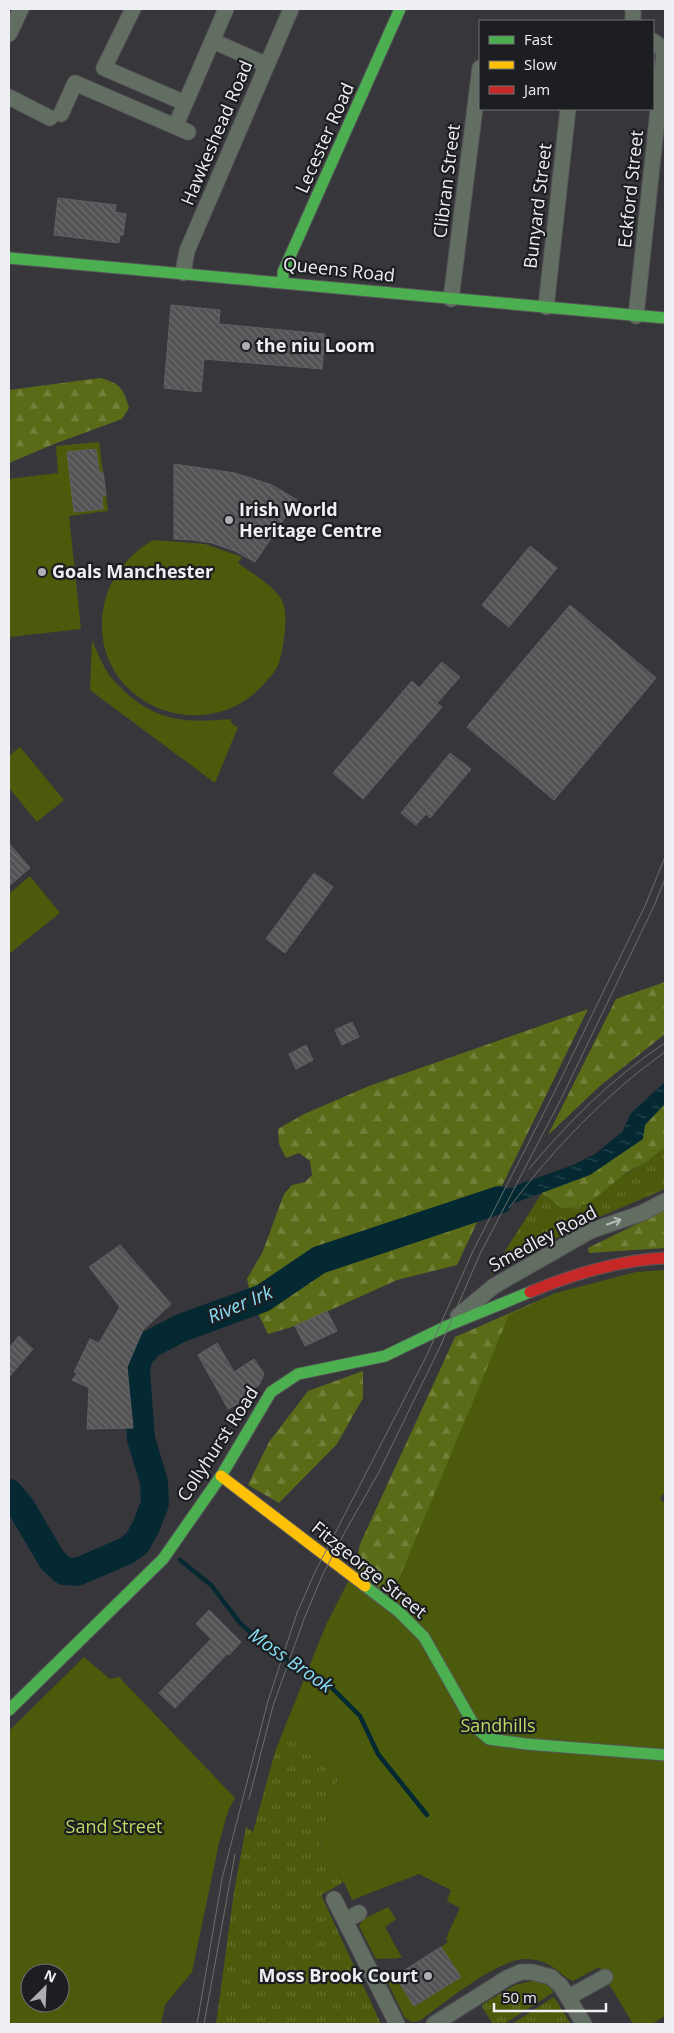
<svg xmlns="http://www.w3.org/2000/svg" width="674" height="2033" font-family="'Open Sans',sans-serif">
<defs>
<pattern id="grass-tufts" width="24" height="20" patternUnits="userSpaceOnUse" patternTransform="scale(1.25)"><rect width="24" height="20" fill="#4c5a0b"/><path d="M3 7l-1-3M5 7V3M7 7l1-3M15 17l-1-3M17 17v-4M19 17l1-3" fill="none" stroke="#66722f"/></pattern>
<pattern id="forest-firs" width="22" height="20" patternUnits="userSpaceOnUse" patternTransform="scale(1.25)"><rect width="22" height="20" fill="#5a6b18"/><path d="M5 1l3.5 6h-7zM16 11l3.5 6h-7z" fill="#72803a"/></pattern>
<pattern id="water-ripples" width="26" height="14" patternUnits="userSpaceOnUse" patternTransform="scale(1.25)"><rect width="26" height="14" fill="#052933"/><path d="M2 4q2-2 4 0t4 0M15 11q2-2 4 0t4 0" fill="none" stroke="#2a4851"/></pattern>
<pattern id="building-back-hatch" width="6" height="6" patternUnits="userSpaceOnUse" patternTransform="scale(1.25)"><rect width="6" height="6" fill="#535254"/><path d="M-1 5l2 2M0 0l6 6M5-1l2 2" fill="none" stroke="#6c6b6d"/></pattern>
</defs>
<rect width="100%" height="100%" fill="#37373b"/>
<path fill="url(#grass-tufts)" d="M665,1147V1189L576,1227L490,1275L542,1193L563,1209L647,1162Z
M286,1724L339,1774L320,1846L344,1882L321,1895L381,2024H216L234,1892L246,1827L253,1832L275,1752Z
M536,1980L547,1985L554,1992L504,2024H493L482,2007L483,2004L515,1985Z
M554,1997L571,2024H512Z"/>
<path fill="url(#forest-firs)" d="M100,378C120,383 124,389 129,408L122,419L54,444L9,463V390Z
M665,982V1034L601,1085L548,1135L616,999Z
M588,1009L499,1192L367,1235L318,1254L261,1292L251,1297L247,1279L263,1251L284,1194L292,1185L305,1182L312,1175L310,1161L299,1153L286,1158L279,1144L278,1129L304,1114L369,1086Z
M665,1104V1147L647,1162L626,1173L589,1203L563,1209L542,1193L644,1125Z
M665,1210V1248L589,1253L588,1248Z
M480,1216L457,1265L397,1280L295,1326L268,1334L256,1309L323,1267L425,1230L460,1220Z
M556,1293L540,1433L665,1504L397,1585L391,1598L355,1568L360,1544L455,1337Z
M363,1371V1398L337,1444L279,1503L248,1485L269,1442L308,1391Z"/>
<path fill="#4c5a0b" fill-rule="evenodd" d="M99,442L108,511L69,516L81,629L9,637V479L58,473L56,446Z
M153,540L205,544L242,557L238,563C250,572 271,584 279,596C286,605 286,619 285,629C284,640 282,653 279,663C276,672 267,680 261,687C226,725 164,724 128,688C112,672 102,650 102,627C101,590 122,558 153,540Z
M92,640C96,649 100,660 105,668C109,677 118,685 125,692C158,722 188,723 230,719L233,725L238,727L215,783L90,690Z
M20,747L64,800L37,822L9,788V756Z
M30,876L60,913L9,954V894Z
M665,1270V1492L660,1498L665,1504V2016L652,2024H633L599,1967L573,1981C561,1976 556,1966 540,1961C533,1959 524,1958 517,1960C486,1968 446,2002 419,2021L412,2022L405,2018L387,1981L395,1976L415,2006L461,1977L441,1947L448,1942L446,1938L460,1908L447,1901L451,1890L419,1874L352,1900L344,1882L320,1846L339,1774L286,1724L326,1625L355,1568L391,1598L509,1315L556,1293L636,1272Z
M84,1657L110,1679L119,1677L235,1798L228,1811L219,1843L192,1972L165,2005L161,2024H9V1731ZM30,1973H60V2003H30Z
M388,1907L396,1919L385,1927L402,1958L376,1959L359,1926L362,1920Z"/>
<path fill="url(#water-ripples)" d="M665,1082V1104L645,1125L643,1139L590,1175L480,1216L460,1220L467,1203L573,1165L595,1154L622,1132L631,1113Z"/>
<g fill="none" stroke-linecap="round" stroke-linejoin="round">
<path stroke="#052933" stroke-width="4.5" d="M180,1560L211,1585L240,1623L270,1650L324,1680L360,1716L378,1754L427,1815"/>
<path stroke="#052933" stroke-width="28" d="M9,1493L21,1507L52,1560L64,1571L77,1572L126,1551L137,1543L146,1527L155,1503L154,1482L141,1439L136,1372L138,1358L150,1344L181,1328L263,1298L319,1260L499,1200"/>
</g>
<path fill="url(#building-back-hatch)" stroke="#616063" d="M58,198L116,205L115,212L126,214L123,235H120L119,243L54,235Z
M171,305L220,310L219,324L325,334L322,369L204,359L201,392L164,388Z
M96,449L99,472H103L104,479L106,495H102L103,509L74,512L67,452Z
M174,464L235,473L272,485L297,500L255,562L235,551L212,543L194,540L174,539Z
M530,546L557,568L509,627L482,605Z
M570,605L656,678L554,800L467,727Z
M442,662L460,677L437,703L442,707L363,799L333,773L412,681L419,688Z
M450,753L471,769L430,818L426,814L416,825L401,813Z
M9,843L30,868L9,886Z
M314,873L333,887L285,953L266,939Z
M352,1022L359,1037L342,1045L335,1030Z
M306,1045L313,1060L296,1069L289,1054Z
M120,1245L171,1304L143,1330L127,1367L133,1428L87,1429L89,1388L72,1380L77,1374L74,1372L90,1339L99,1343L120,1307L89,1267Z
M327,1311L337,1331L305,1346L295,1326Z
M19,1336L33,1349L9,1377V1348Z
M217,1343L234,1372L254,1359L264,1374L259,1385L246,1394L249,1398L228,1409L198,1355Z
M209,1610L241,1642L229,1655L227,1654L175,1708L159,1693L211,1639L196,1624Z
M441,1947L461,1977L414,2006L395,1976Z"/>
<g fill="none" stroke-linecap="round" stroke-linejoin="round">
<defs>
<path id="street" d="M133,9L104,68L185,103
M633,9V21
M9,34L21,9
M213,41L267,65
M9,97L50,118
M61,114L75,83L188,132
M178,120L226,9
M183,273L187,251L291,9
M451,299L480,68
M546,307L568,109
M636,316L664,54L661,47L653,41
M458,1316L494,1286L590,1231L642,1213L665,1201
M334,1899L397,2024
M345,1921L359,1913
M569,1997L605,1977
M434,2024L507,1978L521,1972H532L551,1977L561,1986L584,2024"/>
<path id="fast" d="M9,258L665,318
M283,282V272L400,9
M365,1586L399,1612L424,1637L475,1727L489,1739L526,1744L665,1755
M9,1710L163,1559L221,1476L271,1392L298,1374L385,1356L447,1326L530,1292"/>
<path id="slow" d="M221,1476L365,1586"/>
<path id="jam" d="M530,1292C571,1275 621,1260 665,1258"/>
</defs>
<use href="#street" stroke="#555558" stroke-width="17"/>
<use href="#fast" stroke="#555558" stroke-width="13"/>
<use href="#slow" stroke="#555558" stroke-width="13"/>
<use href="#jam" stroke="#555558" stroke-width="13"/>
<use href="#street" stroke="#636e62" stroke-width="15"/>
<use href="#fast" stroke="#4caf50" stroke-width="11"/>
<use href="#slow" stroke="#ffc107" stroke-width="11"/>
<use href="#jam" stroke="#c62828" stroke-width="11"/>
<path stroke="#696f6a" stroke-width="1" d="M529,1169C569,1121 613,1077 665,1043
M509,1208C554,1148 605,1095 665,1052
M249,1799L273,1706L304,1619L323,1574L346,1530L379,1472L439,1349L480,1254L561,1099L654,906L665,879
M197,2024L222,1879L268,1701L297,1613L315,1572L426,1357L473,1251L555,1091L645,906L665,857
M204,2024L235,1854"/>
</g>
<defs><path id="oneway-shaft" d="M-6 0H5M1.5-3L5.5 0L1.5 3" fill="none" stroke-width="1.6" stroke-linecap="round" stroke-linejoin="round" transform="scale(1.25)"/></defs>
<use stroke="#b6bbb9" href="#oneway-shaft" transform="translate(614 1222) rotate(-19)"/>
<g fill="#aeafb3" stroke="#1d1e21" stroke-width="2">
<circle cx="246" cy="346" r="5"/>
<circle cx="229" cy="520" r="5"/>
<circle cx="42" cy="572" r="5"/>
<circle cx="428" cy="1976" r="5"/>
</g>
<g text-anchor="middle" stroke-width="4.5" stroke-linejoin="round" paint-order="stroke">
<g font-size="18" fill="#eeeff3" stroke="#1d1e21">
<text transform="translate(217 133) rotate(-67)" y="6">Hawkeshead Road</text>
<text transform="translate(325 138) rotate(-66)" y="6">Lecester Road</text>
<text transform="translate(447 181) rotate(-83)" y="6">Clibran Street</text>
<text transform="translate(631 189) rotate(-84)" y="6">Eckford Street</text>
<text transform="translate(538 206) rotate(-83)" y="6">Bunyard Street</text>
<text transform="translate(339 270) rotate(6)" y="6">Queens Road</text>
<text transform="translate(543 1239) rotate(-28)" y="6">Smedley Road</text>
<text transform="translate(218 1444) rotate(-57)" y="6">Collyhurst Road</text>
<text transform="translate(369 1570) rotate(39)" y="6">Fitzgeorge Street</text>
</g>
<g font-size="18" font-weight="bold" fill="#eeeff3" stroke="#1d1e21" text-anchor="start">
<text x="256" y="352">the niu Loom</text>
<text x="239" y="516">Irish World<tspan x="239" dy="21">Heritage Centre</tspan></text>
<text x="52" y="578">Goals Manchester</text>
<text x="418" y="1982" text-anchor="end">Moss Brook Court</text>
</g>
<g font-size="18" fill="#beda64" stroke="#1d1e21">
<text x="498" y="1732">Sandhills</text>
<text x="114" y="1833">Sand Street</text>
</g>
<g font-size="19" font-style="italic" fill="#88def5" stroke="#1d1e21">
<text transform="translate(240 1304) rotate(-23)" y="7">River Irk</text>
<text transform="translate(291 1660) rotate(35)" y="7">Moss Brook</text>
</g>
</g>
<rect width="674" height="2033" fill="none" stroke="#eeeff3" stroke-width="20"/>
<rect x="479" y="20" width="175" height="90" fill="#1d1e21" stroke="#717275"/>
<rect x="489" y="36" width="25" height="8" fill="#4caf50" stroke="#717275"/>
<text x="524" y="45" font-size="15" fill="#eeeff3">Fast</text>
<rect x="489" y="61" width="25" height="8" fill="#ffc107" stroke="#717275"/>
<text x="524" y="70" font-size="15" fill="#eeeff3">Slow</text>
<rect x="489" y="86" width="25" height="8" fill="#c62828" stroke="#717275"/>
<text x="524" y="95" font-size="15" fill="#eeeff3">Jam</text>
<g transform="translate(45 1988) rotate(24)"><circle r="24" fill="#1d1e21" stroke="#717275"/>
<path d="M0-4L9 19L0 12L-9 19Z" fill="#aeafb3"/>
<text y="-8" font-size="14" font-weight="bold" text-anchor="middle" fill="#eeeff3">N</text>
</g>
<path d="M494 2003v8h112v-8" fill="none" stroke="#eeeff3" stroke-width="2.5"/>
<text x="502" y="2003" font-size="15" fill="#eeeff3" stroke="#1d1e21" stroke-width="4" paint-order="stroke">50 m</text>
</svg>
